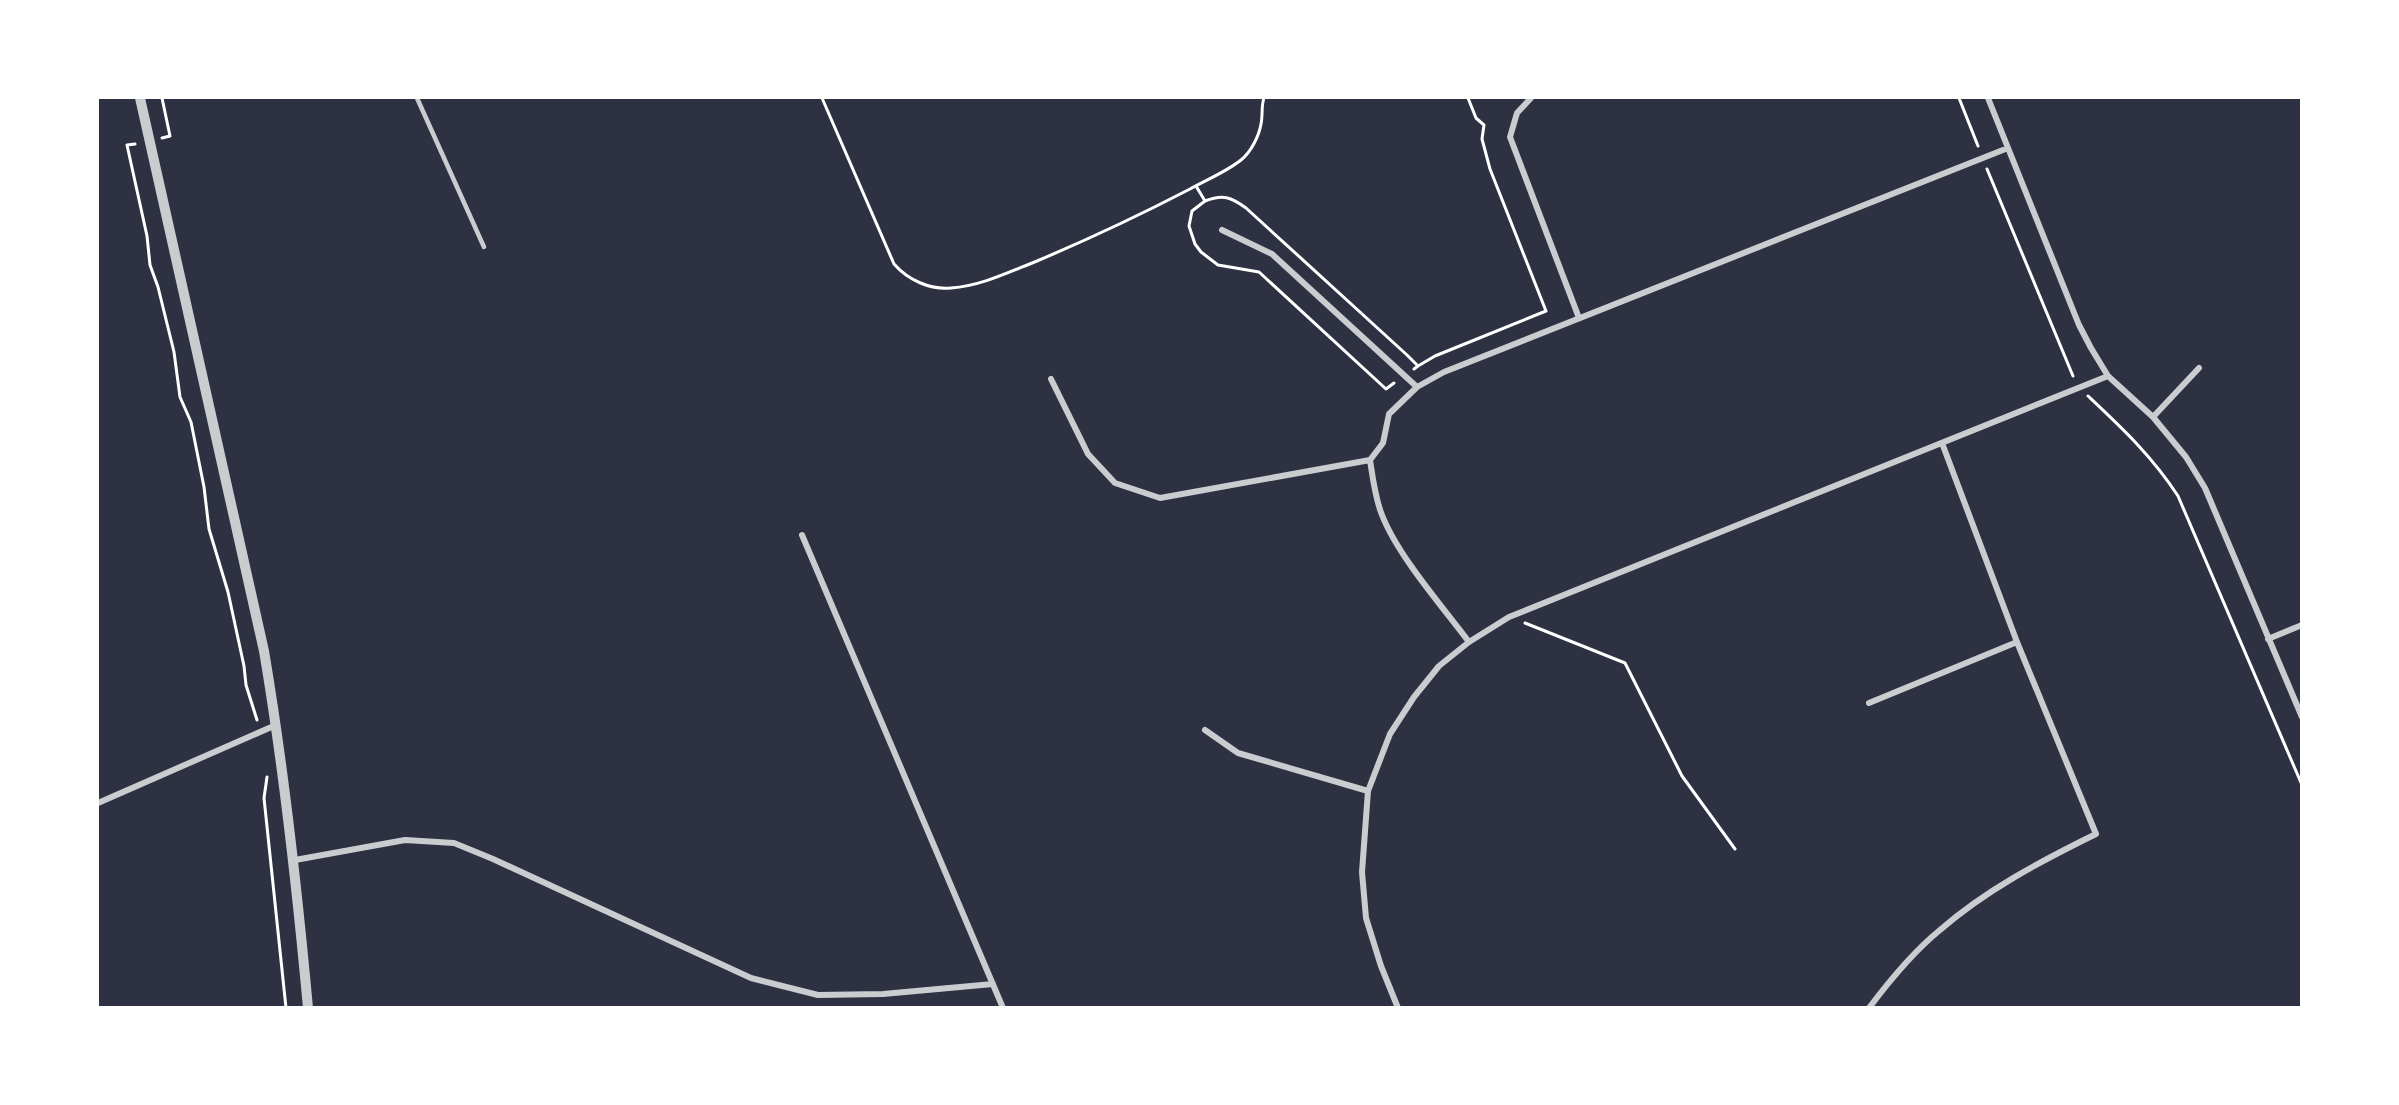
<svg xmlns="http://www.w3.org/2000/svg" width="2399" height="1105" font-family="'Sofia Sans Condensed',sans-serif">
<rect width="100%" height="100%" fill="#2d3142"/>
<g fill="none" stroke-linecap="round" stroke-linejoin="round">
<path stroke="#fff" stroke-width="3" d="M822,98L894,264C908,280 930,290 951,288C981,286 1009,272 1037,261C1089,239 1140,215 1190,189C1206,180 1226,172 1241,160C1251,152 1259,136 1261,124C1263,115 1261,106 1264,98
M1959,98L1978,146
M162,138L170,136L162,98
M135,144L127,145L147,236L150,265L158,287L174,352L180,397L191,422L204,487L209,529L228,592L244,666L246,685L257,720
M1987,169L2073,376
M1196,186L1205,201C1223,194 1231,197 1246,208L1407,355L1418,366L1414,369
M1205,201L1192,211L1189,226L1195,244L1201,252L1218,265L1259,272L1386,389L1394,383
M1418,366L1435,356L1546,311L1490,169L1482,139L1484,125L1476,118L1468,98
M2088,396C2122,428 2152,456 2178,496L2302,785
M1525,623L1625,663L1682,776L1735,849
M267,777L264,798L286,1008"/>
<path stroke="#caccd0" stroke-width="4.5" d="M417,98L484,247"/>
<path stroke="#caccd0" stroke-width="6" d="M1531,98L1517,113L1510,137L1579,318
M1988,98L2079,325L2091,348L2108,376L2153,417L2186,457L2205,488L2302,717
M1222,230L1272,254L1417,387
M1051,379L1088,454L1115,483L1160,498L1370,460
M2153,417L2199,368
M802,535L1003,1008
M2268,639L2302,625
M1469,642C1442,606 1398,556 1382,515C1375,498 1373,479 1370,460L1383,443L1389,414L1417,387L1444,372L2008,148
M1869,703L2017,642
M1205,730L1238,753L1368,791
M98,803L276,725
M295,860L405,840L454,843L493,859L751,978L818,995L883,994L993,984
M1398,1008L1381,966L1366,918L1362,872L1368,791L1390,734L1414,697L1439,666L1469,642L1509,617L2108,376
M1869,1008C1890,980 1913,952 1940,930C1986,890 2041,861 2096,834L2017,642L1942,443"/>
<path stroke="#caccd0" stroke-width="10" d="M140,98L264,651C284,769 297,888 308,1008"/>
</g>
<rect width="2399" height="1105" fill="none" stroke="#ffffff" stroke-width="198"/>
</svg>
